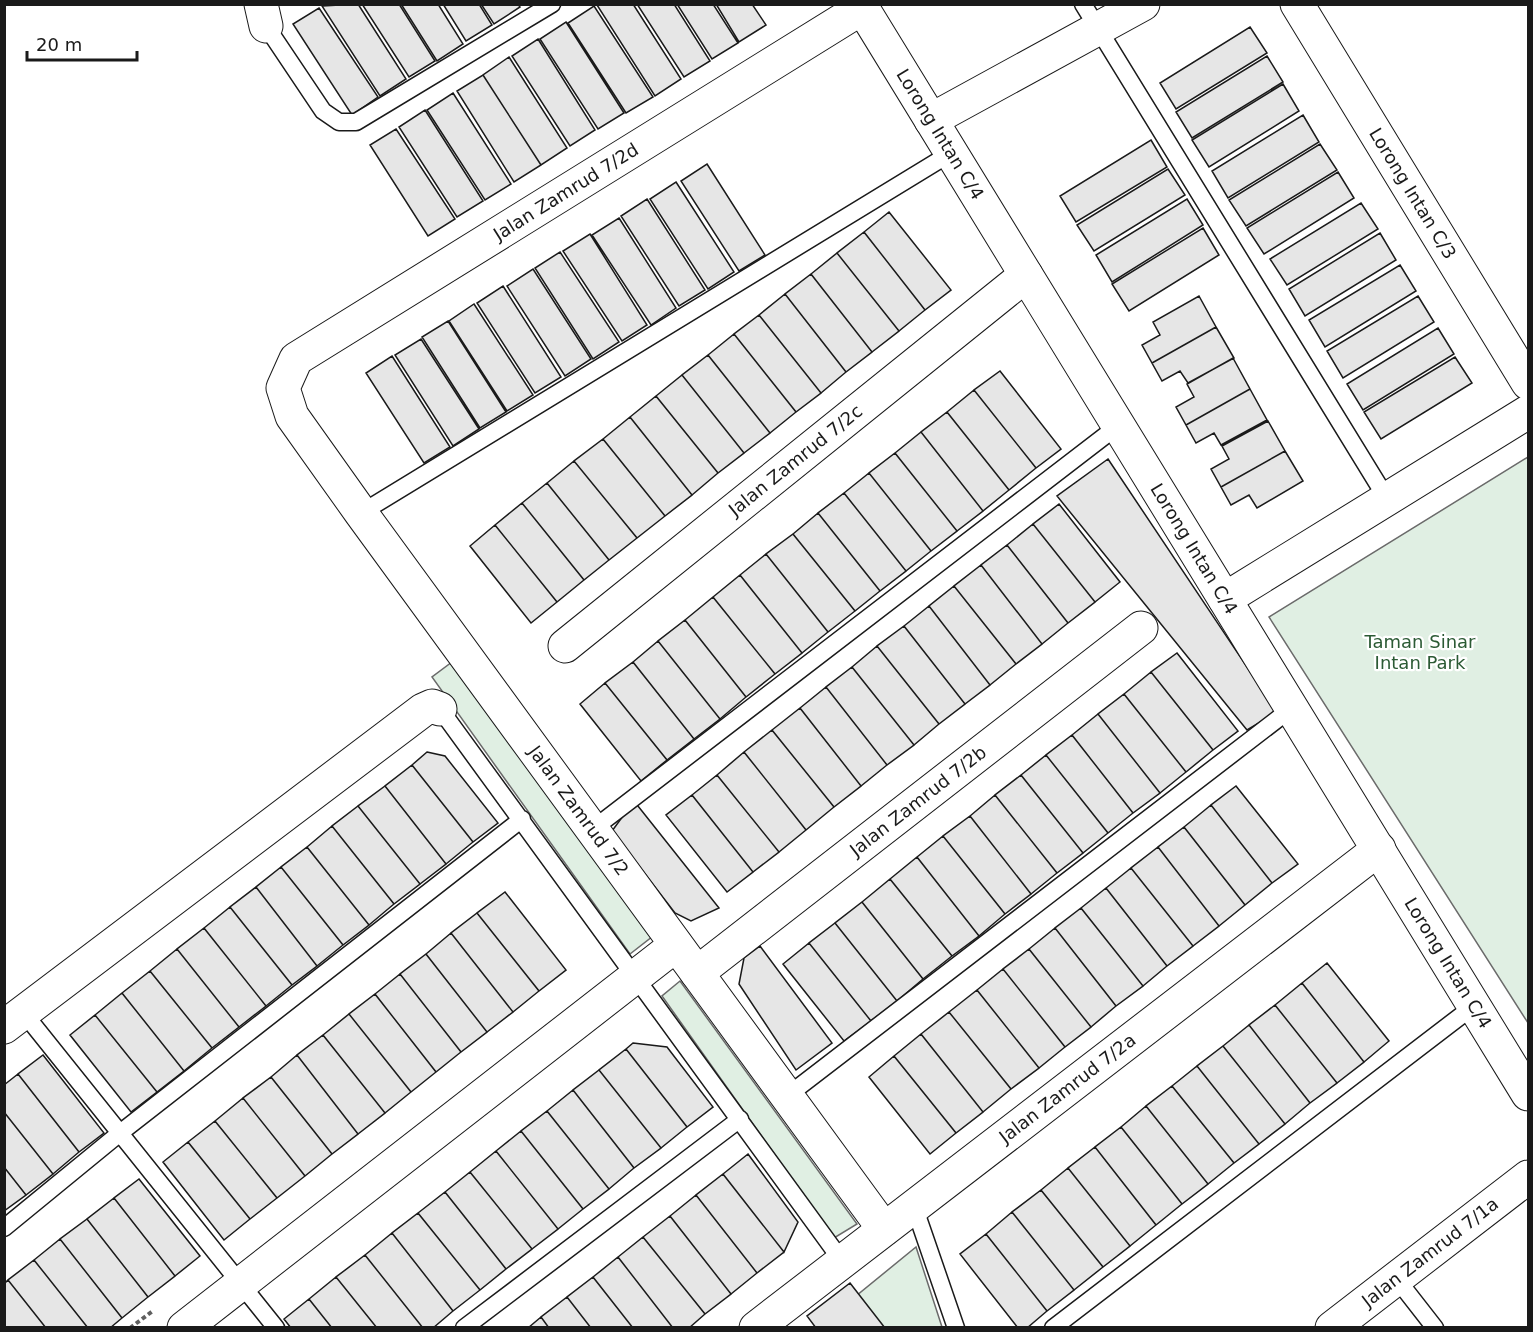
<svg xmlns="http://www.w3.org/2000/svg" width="1533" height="1332" font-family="'DejaVu Sans',sans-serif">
<rect width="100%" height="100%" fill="#fff"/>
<path fill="#e0efe3" stroke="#6a6a6a" stroke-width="1.5" d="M1528,457V1023L1269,617Z
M456,659L653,936L630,954L432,677Z
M680,981L857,1224L834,1238L662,996Z
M916,1247L942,1327H818Z"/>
<path fill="#e6e6e6" stroke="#1a1a1a" stroke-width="1.5" d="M358,4L406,79L380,96L322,6Z
M362,4H399L435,61L409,77Z
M401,4H438L463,44L437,61Z
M443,4H479L492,25L466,41Z
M481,4H518L520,7L494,24Z
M633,4L681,79L655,96L597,5Z
M637,4H674L710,61L684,77Z
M677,4H713L738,43L712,59Z
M716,4H752L766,25L739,42Z
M594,6L653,97L626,113L568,23Z
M319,8L378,97L352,115L293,24Z
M566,22L624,113L598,129L540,39Z
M1250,27L1267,53L1176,109L1160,83Z
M538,39L595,130L570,146L512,56Z
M1267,56L1283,82L1192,138L1176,112Z
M509,57L567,148L541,165L483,75Z
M483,75L541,165L514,182L457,91Z
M1283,84L1299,111L1209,167L1192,140Z
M453,93L511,184L485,200L427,110Z
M425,110L483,201L457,217L399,127Z
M1303,115L1319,142L1228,198L1212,171Z
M396,129L455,219L428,236L370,145Z
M1151,140L1167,167L1076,222L1060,196Z
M1320,144L1337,170L1246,226L1229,200Z
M707,164L765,255L739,271L681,181Z
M1168,169L1185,195L1094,251L1077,225Z
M1338,172L1354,198L1264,254L1247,228Z
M676,182L734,272L708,289L650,199Z
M647,199L705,290L679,306L621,216Z
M1187,199L1203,225L1112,282L1096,255Z
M1361,203L1378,229L1287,285L1270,259Z
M889,212L951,290L925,310L864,232Z
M619,218L676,308L651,325L592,235Z
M1203,228L1219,255L1129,311L1112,284Z
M864,232L925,310L899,331L837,253Z
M1380,233L1396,260L1305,316L1289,289Z
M590,234L647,325L622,341L563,251Z
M560,252L619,342L593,359L535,268Z
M837,253L899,331L872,352L811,274Z
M1400,265L1416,291L1325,347L1309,320Z
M533,269L591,359L565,376L507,286Z
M811,274L872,352L846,372L785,294Z
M503,286L561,377L535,393L477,303Z
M785,294L846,372L821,393L759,315Z
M1199,296L1216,327L1152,363L1142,345L1160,335L1153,322Z
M1418,296L1434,322L1343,378L1327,351Z
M474,304L533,395L507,411L449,321Z
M759,315L821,393L796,412L734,334Z
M448,321L506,412L480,428L422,337Z
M1216,327L1234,358L1188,383L1180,371L1162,381L1152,363Z
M1438,328L1454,354L1363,410L1347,384Z
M734,334L796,412L770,433L708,355Z
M421,339L479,429L453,446L395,355Z
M708,355L770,433L744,453L682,375Z
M392,356L450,447L424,463L366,373Z
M1455,357L1472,383L1381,439L1364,412Z
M1233,358L1250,389L1186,425L1176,407L1194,397L1187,384Z
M1000,371L1061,449L1036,468L974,390Z
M682,375L744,453L718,473L656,396Z
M1250,389L1267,420L1221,445L1214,433L1196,443L1186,425Z
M974,390L1036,468L1009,490L947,412Z
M656,396L718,473L692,495L630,417Z
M947,412L1009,490L983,511L921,432Z
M630,417L692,495L665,516L603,439Z
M1268,421L1285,451L1221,487L1211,469L1229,459L1222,446Z
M921,432L983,511L957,531L895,453Z
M603,439L665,516L637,538L574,461Z
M1285,451L1303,481L1257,508L1249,495L1231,505L1221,487Z
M895,453L957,531L931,551L869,473Z
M1108,459L1277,712L1247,730L1057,496Z
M574,461L637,538L609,560L547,483Z
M869,473L931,551L906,571L844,493Z
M547,483L609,560L584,580L522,503Z
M844,493L906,571L880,591L818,513Z
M522,503L584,580L557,602L495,525Z
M1059,504L1120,582L1095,602L1033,524Z
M818,513L880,591L855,611L793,534Z
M1033,524L1095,602L1068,623L1007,545Z
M495,525L557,602L531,623L470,546Z
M793,534L855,611L828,632L766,554Z
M1007,545L1068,623L1042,644L981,565Z
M766,554L828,632L802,653L740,575Z
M981,565L1042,644L1016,664L954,586Z
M740,575L802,653L775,674L713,597Z
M954,586L1016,664L990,685L929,606Z
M713,597L775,674L746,697L685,620Z
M929,606L990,685L965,704L904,626Z
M685,620L746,697L720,719L658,641Z
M904,626L965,704L939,724L877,646Z
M658,641L720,719L694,739L633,662Z
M877,646L939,724L914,745L852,667Z
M1177,653L1238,731L1213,750L1151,672Z
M633,662L694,739L667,760L605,683Z
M852,667L914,745L887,765L826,687Z
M1151,672L1213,750L1186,772L1124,694Z
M605,683L667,760L641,781L580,704Z
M826,687L887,765L861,786L800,708Z
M1124,694L1186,772L1160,793L1098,714Z
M800,708L861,786L834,807L772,730Z
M1098,714L1160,793L1133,813L1072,735Z
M772,730L834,807L806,830L744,752Z
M1072,735L1133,813L1108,833L1046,755Z
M427,752L445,756L498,823L473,842L412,765Z
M744,752L806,830L779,852L717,775Z
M1046,755L1108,833L1083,853L1021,775Z
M412,765L473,842L446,864L385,786Z
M717,775L779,852L753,872L692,795Z
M1021,775L1083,853L1057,873L995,795Z
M385,786L446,864L420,884L358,806Z
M1236,786L1298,864L1272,883L1211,805Z
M692,795L753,872L727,892L666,815Z
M995,795L1057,873L1031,894L970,816Z
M634,801L719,908L691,921L675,913L612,831Z
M1211,805L1272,883L1245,905L1184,827Z
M358,806L420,884L394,904L332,826Z
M970,816L1031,894L1005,914L943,836Z
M332,826L394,904L369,925L307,847Z
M1184,827L1245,905L1219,926L1158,847Z
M943,836L1005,914L979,936L917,857Z
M307,847L369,925L343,945L281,867Z
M1158,847L1219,926L1193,946L1131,868Z
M917,857L979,936L952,956L890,879Z
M281,867L343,945L317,966L256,887Z
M1131,868L1193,946L1167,966L1106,888Z
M890,879L952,956L923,979L862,902Z
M256,887L317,966L292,985L230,907Z
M1106,888L1167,966L1143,986L1081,908Z
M505,892L566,970L539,991L477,913Z
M862,902L923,979L897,1001L835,923Z
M230,907L292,985L266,1006L204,928Z
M1081,908L1143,986L1116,1006L1055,928Z
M477,913L539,991L513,1012L451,933Z
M835,923L897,1001L871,1021L809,943Z
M204,928L266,1006L239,1027L177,949Z
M1055,928L1116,1006L1091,1027L1029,949Z
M451,933L513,1012L487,1032L426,954Z
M809,943L871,1021L844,1041L783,964Z
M760,946L832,1043L796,1070L739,984L744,958Z
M177,949L239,1027L212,1048L150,971Z
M1029,949L1091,1027L1065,1047L1003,969Z
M426,954L487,1032L461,1052L400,974Z
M1327,963L1389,1041L1364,1062L1302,983Z
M1003,969L1065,1047L1039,1068L977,990Z
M150,971L212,1048L184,1071L122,993Z
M400,974L461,1052L436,1072L375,994Z
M1302,983L1364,1062L1337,1083L1275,1005Z
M977,990L1039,1068L1011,1089L949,1012Z
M122,993L184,1071L157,1092L95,1015Z
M375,994L436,1072L411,1092L349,1014Z
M1275,1005L1337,1083L1310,1103L1249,1025Z
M949,1012L1011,1089L983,1112L921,1034Z
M349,1014L411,1092L385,1113L323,1035Z
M95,1015L157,1092L131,1112L70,1035Z
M1249,1025L1310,1103L1285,1124L1223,1046Z
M921,1034L983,1112L956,1133L894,1056Z
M323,1035L385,1113L358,1134L297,1055Z
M633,1043L667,1047L713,1107L687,1127L626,1049Z
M1223,1046L1285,1124L1259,1144L1197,1066Z
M626,1049L687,1127L661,1148L599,1070Z
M43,1055L104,1133L79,1152L18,1074Z
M297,1055L358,1134L332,1154L271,1077Z
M894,1056L956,1133L930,1154L869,1077Z
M1197,1066L1259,1144L1234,1163L1172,1086Z
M599,1070L661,1148L634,1168L573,1090Z
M18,1074L79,1152L53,1174L4,1112V1085Z
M271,1077L332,1154L305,1176L243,1098Z
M1172,1086L1234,1163L1208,1184L1146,1106Z
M573,1090L634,1168L609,1189L547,1111Z
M243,1098L305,1176L277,1198L215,1121Z
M1146,1106L1208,1184L1182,1204L1121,1127Z
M547,1111L609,1189L583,1209L521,1131Z
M4,1112L53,1174L26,1195L4,1167Z
M215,1121L277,1198L250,1219L188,1142Z
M1121,1127L1182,1204L1156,1225L1095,1147Z
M521,1131L583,1209L558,1229L496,1151Z
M188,1142L250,1219L224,1240L163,1162Z
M1095,1147L1156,1225L1130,1246L1068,1168Z
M496,1151L558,1229L532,1249L470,1172Z
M748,1154L798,1222L784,1252L723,1174Z
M4,1167L26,1195L4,1211Z
M1068,1168L1130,1246L1103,1267L1041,1190Z
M470,1172L532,1249L506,1269L445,1192Z
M723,1174L784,1252L757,1273L696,1195Z
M139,1179L200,1256L175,1276L114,1198Z
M1041,1190L1103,1267L1074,1290L1012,1212Z
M445,1192L506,1269L480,1290L418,1213Z
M696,1195L757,1273L731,1294L670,1216Z
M114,1198L175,1276L148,1297L87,1219Z
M1012,1212L1074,1290L1047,1311L986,1234Z
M418,1213L480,1290L453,1311L392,1233Z
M670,1216L731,1294L705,1314L643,1237Z
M87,1219L148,1297L122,1318L60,1239Z
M392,1233L453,1311L433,1328H423L365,1255Z
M986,1234L1047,1311L1027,1328H1018L960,1254Z
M643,1237L705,1314L689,1328H673L618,1257Z
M60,1239L122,1318L110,1328H88L34,1260Z
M365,1255L423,1328H377L336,1277Z
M618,1257L673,1328H633L593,1277Z
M34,1260L88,1328H46L8,1280Z
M336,1277L377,1328H332L309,1299Z
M593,1277L633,1328H591L567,1297Z
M8,1280L46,1328L4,1327V1284Z
M850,1283L885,1328H816L807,1316Z
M567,1297L591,1328H549L541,1317Z
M309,1299L332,1328H291L284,1319Z
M541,1317L549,1328H528Z"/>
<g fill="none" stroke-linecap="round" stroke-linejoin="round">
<defs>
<path id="lane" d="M1083,4L1387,499
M266,26L323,111L339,122H356L552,4
M361,513L951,153
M440,709L842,1261
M593,829L1119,425
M23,1012L276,1328
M787,1096L1292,708
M914,1206L956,1328
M4,1228L120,1133L522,819
M1396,1278L1435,1328
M464,1328L740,1119
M1053,1328L1475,1005"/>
<g id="street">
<path d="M261,4L266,26"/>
<path id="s1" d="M860,4L1528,1094"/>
<path id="s2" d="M1297,4L1528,383"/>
<path id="s3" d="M862,8L296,359L283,388L292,416L361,513L884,1229"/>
<path d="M931,120L1143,4"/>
<path d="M1225,599L1528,412"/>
<path id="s4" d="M565,646L1026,275"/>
<path id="s5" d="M697,973L1141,628"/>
<path d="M4,1027L423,710L432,706L440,709"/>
<path d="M184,1328L676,945"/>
<path id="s6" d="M756,1328L1379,849"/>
<path id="s7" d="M1332,1328L1528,1177"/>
</g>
</defs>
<use href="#lane" stroke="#1a1a1a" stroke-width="19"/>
<use href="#street" stroke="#1a1a1a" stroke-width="35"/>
<path stroke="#5f5f5f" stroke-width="4" stroke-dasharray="4.5 3" stroke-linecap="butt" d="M130,1328L154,1310"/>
<use href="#lane" stroke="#fff" stroke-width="16"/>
<use href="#street" stroke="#fff" stroke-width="33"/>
</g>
<g text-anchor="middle" stroke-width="4.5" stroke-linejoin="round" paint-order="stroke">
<g font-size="18" fill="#1a1a1a" stroke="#fff">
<text dy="6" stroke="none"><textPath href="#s1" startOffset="153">Lorong Intan C/4</textPath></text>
<text transform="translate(566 192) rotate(-32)" y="6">Jalan Zamrud 7/2d</text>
<text dy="6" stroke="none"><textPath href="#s2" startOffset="222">Lorong Intan C/3</textPath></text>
<text dy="6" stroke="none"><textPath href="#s4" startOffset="296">Jalan Zamrud 7/2c</textPath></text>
<text dy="6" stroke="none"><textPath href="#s1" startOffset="639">Lorong Intan C/4</textPath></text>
<text dy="6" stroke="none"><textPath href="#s5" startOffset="280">Jalan Zamrud 7/2b</textPath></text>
<text dy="6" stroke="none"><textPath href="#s3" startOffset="1215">Jalan Zamrud 7/2</textPath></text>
<text dy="6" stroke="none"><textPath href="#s1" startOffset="1125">Lorong Intan C/4</textPath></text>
<text dy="6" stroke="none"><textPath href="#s6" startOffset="393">Jalan Zamrud 7/2a</textPath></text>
<text dy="6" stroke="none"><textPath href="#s7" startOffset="124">Jalan Zamrud 7/1a</textPath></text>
</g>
<g font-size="18" fill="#2b5a34" stroke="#fff">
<text x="1420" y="648">Taman Sinar<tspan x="1420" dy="21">Intan Park</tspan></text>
</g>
</g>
<rect width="1533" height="1332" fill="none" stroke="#1a1a1a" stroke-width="12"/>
<path d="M27 51v9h110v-9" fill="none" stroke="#1a1a1a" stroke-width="3"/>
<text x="36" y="51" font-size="18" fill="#1a1a1a" stroke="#ffffff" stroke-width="4.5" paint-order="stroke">20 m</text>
</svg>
